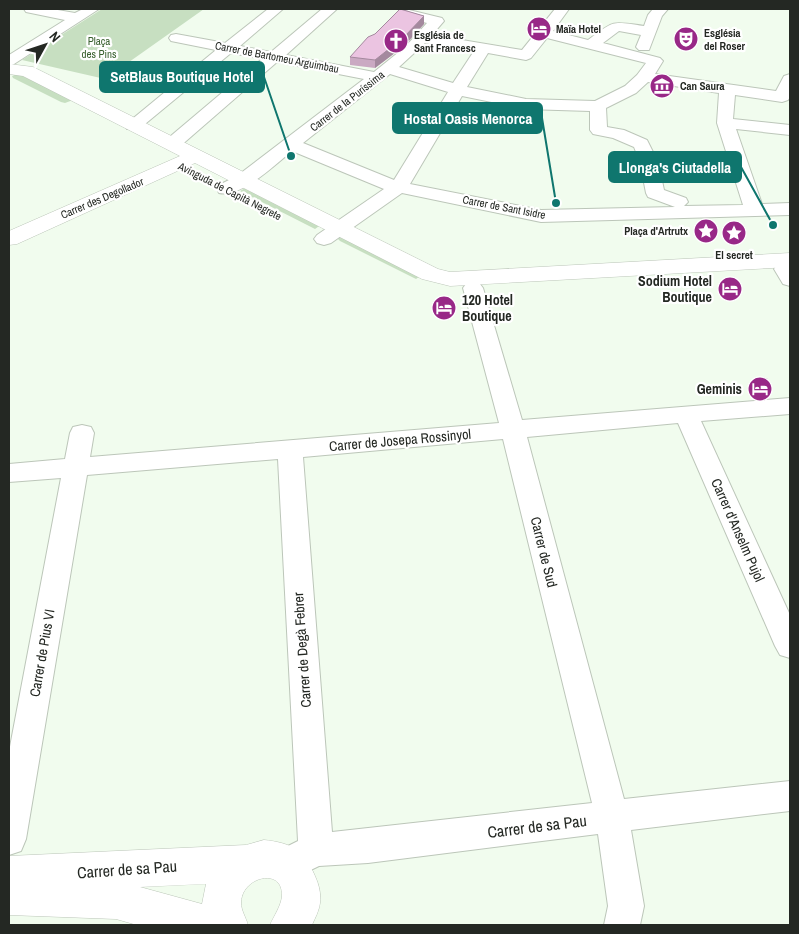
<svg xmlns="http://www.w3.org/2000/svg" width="799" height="934" font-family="'Archivo Narrow',sans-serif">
<rect width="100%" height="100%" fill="#f1fcee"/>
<path fill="#c7dfc1" d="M102,9H204L105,79L22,60Z
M20,73L73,100L65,103L61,102L13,78L12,76Z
M247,187L322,224L315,229L240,191Z
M344,236L423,274L416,279L340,241L338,239L340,237Z"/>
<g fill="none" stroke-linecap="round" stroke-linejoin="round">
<defs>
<path id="minor" d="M24,9H52L75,13L83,9H99L14,64L9,66V55L65,20L26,12Z
M268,9H283L240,46L271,52L322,9H337L286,55L374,72L405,47L427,23L404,17L402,14L404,11L409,10L442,18L444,21L432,35L522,50L555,9H569L553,31L588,40C615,20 611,21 644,26L648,15L653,9H668L662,16L649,50H639L636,47L641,35L619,31L603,43L660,58L663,61L655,74L776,91L784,76L790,74V97L788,100L782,102L735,95L733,119L790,125V135L736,129L762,204L790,203V215L541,222L402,193L331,243L324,245L317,243L314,239L317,235L384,189L292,151C276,164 241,198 219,193L217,189L219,185L237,176L364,79L277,62L178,148L172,149L166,148L163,144L166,140L262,59L231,53L139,129H127L125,125L216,50L171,41L169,38L171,35L176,34L225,43ZM547,38L646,63L637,75L625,86L595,101L526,99L467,87L488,53L526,60L531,58ZM425,43L474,51L453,83L399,67ZM390,74L448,92L394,180L303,143ZM648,82L719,93L717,123L743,205L684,206L688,202L686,198L664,190L658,162L647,140L624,130L607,127L606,108L636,93ZM462,96L526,109L590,111V130L593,134L613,138L634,147L640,162L646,193L648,197L675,207L541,210L410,184Z
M784,263L790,264V286L783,284L774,269L777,265Z
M473,282L480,284L483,288L522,420L790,398V414L701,421L790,615V658L780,655L775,646L678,423L527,437L624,799L790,781V811L631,830L644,906L640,925H604L608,906L598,834L368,863L319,866L286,882L274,877L269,865L274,853L298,841L278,459L87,475L26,839L21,851L9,855V752L61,478L9,482V464L65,459L70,433L73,427L82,425L91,427L94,433L90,457L499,423L463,288L466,284ZM503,439L592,803L332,832L303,457Z"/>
<path id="tertiary" d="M9,64L33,67L438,269L450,272L790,253V267L450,286L422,279L195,163L17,244L9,245V231L180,156L23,76L9,74Z
M264,840C292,843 304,850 315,876C319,885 321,893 320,903C319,911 315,918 312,925H270C274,916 281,906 282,896C283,866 241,877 241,903C241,910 246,918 248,925H137L116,919L9,915V856L246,845ZM206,884L202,904L140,887Z"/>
</defs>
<use href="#minor" stroke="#bcc6b9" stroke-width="2"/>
<use href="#tertiary" stroke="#bcc6b9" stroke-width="1"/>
<use href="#minor" fill="#fff" fill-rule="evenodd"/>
<use href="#tertiary" fill="#fff" fill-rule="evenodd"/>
</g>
<path fill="#caa9c2" d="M404,10L424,16V24L404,46L375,68L350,65V57Z"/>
<path fill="#a4899e" d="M424,16V24L404,46L375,68V60Z"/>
<path fill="#ebc4e1" stroke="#a4899e" d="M400,9L424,16L404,37L375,60L350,57L368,37L375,34Z"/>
<defs>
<symbol id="hotel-disc" viewBox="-11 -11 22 22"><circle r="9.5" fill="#982887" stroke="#fff"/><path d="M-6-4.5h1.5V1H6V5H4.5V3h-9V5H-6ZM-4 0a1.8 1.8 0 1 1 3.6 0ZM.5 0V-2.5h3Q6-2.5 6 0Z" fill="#fff"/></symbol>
<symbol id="theatre-disc" viewBox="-11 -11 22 22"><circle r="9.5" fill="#982887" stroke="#fff"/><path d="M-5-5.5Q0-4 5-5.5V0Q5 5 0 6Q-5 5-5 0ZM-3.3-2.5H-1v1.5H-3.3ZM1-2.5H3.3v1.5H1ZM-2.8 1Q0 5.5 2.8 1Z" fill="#fff"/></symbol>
<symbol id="church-disc" viewBox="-11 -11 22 22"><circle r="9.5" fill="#982887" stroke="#fff"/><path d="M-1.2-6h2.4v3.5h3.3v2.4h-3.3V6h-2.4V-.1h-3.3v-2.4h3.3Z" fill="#fff"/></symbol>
<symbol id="museum-disc" viewBox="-11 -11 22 22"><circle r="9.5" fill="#982887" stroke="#fff"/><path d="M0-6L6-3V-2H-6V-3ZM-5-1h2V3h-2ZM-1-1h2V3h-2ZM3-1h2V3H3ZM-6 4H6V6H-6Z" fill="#fff"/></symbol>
<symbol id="sight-disc" viewBox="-11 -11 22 22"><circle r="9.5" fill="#982887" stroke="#fff"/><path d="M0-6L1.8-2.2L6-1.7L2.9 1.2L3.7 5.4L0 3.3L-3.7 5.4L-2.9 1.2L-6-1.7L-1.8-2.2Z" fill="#fff"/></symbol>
</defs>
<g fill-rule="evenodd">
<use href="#hotel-disc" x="525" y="15" width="28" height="28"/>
<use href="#theatre-disc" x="672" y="25" width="28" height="28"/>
<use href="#church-disc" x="382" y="27" width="28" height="28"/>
<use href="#museum-disc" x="648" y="72" width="28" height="28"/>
<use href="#sight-disc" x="692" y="217" width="28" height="28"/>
<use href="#sight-disc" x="720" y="219" width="28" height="28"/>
<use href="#hotel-disc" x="716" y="275" width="28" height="28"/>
<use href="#hotel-disc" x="430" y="294" width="28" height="28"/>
<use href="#hotel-disc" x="746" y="375" width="28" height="28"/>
</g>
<g text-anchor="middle" stroke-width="4.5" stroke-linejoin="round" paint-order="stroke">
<g font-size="11" font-weight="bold" fill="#242823" stroke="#fff" text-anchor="start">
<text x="556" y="33">Maïa Hotel</text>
<text x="704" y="37">Església<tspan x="704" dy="13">del Roser</tspan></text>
<text x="414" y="39">Església de<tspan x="414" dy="13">Sant Francesc</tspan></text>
<text x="680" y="90">Can Saura</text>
<text x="688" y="235" text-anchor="end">Plaça d'Artrutx</text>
<text x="734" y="259" text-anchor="middle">El secret</text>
</g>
<g font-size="11" fill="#39602f" stroke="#fff">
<text x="99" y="45">Plaça<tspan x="99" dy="13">des Pins</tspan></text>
</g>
<g font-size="11" fill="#242823" stroke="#fff">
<text transform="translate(277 57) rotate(11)" y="4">Carrer de Bartomeu Arguimbau</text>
<text transform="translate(347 101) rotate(-38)" y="4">Carrer de la Puríssima</text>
<text transform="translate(230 191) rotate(27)" y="4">Avinguda de Capità Negrete</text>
<text transform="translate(102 198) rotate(-23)" y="4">Carrer des Degollador</text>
<text transform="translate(504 207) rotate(11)" y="4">Carrer de Sant Isidre</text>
</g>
<g font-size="14" font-weight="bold" fill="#242823" stroke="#fff" text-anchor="end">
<text x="712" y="286">Sodium Hotel<tspan x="712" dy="16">Boutique</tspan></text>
<text x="462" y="305" text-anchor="start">120 Hotel<tspan x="462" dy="16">Boutique</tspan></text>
<text x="742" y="394">Geminis</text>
</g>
<g font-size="14" fill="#242823" stroke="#fff">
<text transform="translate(400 440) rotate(-5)" y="5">Carrer de Josepa Rossinyol</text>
<text transform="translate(738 530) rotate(66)" y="5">Carrer d'Anselm Pujol</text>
<text transform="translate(544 552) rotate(76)" y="5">Carrer de Sud</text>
<text transform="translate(302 650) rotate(-94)" y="5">Carrer de Degà Febrer</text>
<text transform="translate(42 653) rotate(-80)" y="5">Carrer de Pius VI</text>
</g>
<g font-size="16" fill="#242823" stroke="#fff">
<text transform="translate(537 826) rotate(-7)" y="6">Carrer de sa Pau</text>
<text transform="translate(127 869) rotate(-4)" y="6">Carrer de sa Pau</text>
</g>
</g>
<path fill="none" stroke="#0f766e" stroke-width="2" d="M291 156L264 77M556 203L542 118M773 225L741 167"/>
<g fill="#0f766e" stroke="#fff" stroke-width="2">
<circle cx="291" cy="156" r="5"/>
<circle cx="556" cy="203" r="5"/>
<circle cx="773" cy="225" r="5"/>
</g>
<g fill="#0f766e" stroke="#0f766e" stroke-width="2">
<rect x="100" y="62" width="164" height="30" rx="5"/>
<rect x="393" y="103" width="149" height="30" rx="5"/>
<rect x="609" y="152" width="132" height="30" rx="5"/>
</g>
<g font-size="15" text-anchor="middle" font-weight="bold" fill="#fff">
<text x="182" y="82">SetBlaus Boutique Hotel</text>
<text x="468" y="124">Hostal Oasis Menorca</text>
<text x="675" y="173">Llonga's Ciutadella</text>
</g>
<rect width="799" height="934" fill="none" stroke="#242823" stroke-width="20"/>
<g transform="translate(45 45) rotate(50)" stroke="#ffffff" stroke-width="4" paint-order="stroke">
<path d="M0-4L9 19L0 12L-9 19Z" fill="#242823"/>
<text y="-8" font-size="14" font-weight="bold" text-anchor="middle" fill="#242823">N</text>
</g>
</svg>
